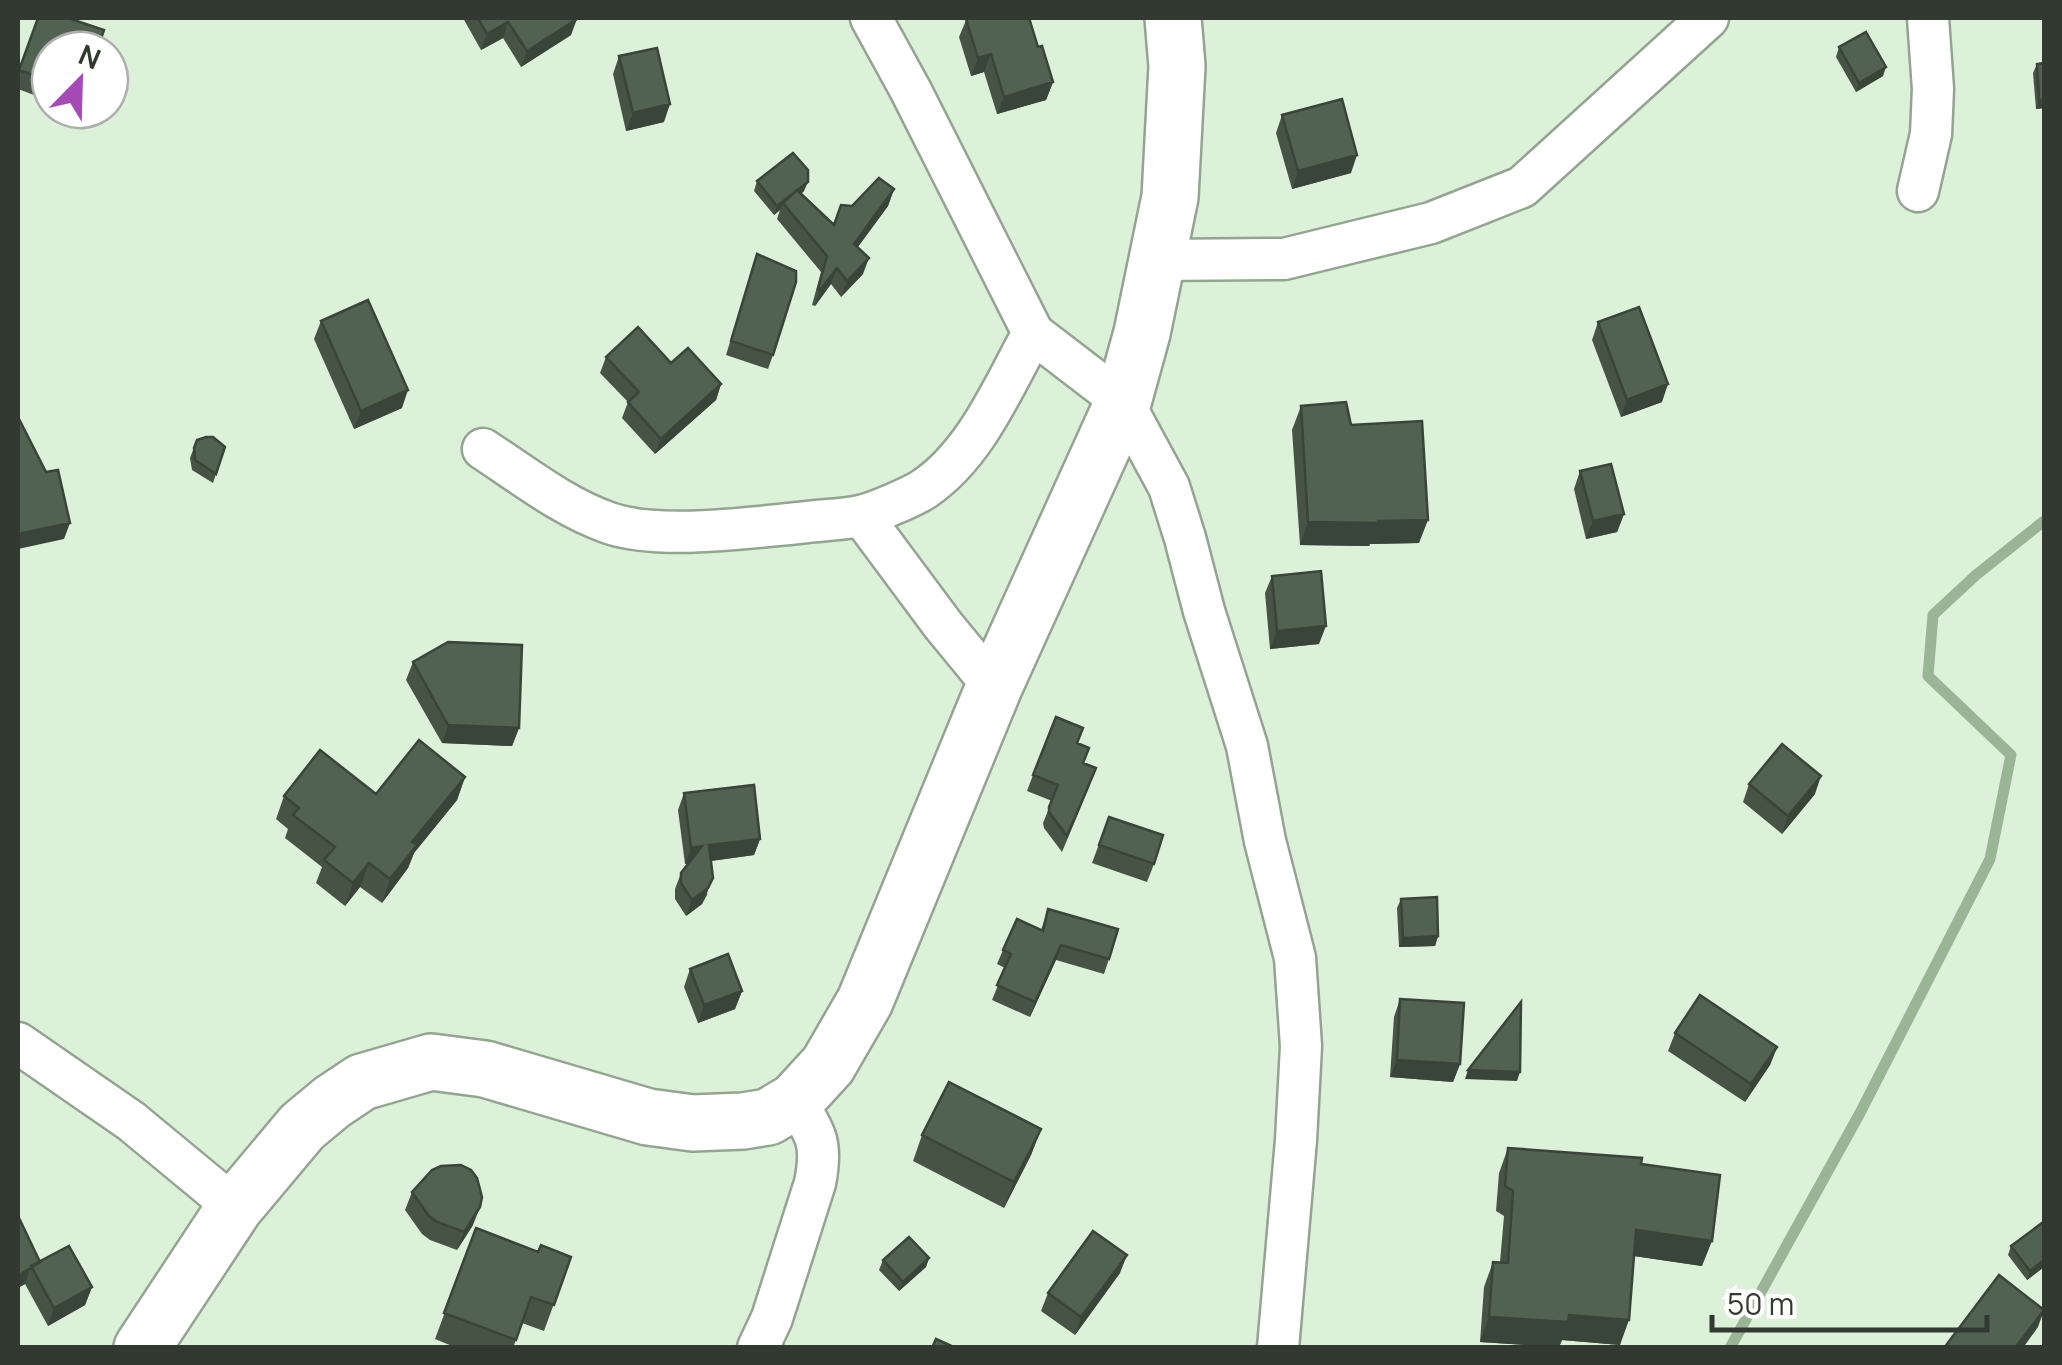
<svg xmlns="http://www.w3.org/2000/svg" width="2062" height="1365" font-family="Manrope,sans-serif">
<rect width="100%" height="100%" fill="#ddf0da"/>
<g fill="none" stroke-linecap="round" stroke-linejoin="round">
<path stroke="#99b595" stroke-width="11" d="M1730,1348L1860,1113L1990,859L2011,755L1928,676L1933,615L1976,575L2044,521"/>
<defs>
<path id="street" d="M871,18L911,91L1033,333L1123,402L1169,487L1185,538L1204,611L1247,746L1265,841L1295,958L1301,1046L1296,1140L1278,1348
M1918,191L1931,134L1933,89L1928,18
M1158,260L1284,259L1431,223L1522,187L1708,18
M483,449C523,475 563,507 609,523C658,540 747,528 799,523C819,520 841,520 860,516C874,513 912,497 924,489C976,454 1003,387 1033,333
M862,516L943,625L994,687
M18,1043L131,1121L235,1207
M758,1348L772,1318L815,1183C823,1143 816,1134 795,1101"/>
<path id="secondary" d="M142,1348L235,1207L302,1127L332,1102L362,1082L431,1062L485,1069L648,1117L693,1123L743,1121L768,1117L795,1101L828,1065L865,1001L994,687L1123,402L1142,333L1170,197L1177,66L1173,18"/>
</defs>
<use href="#street" stroke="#93a591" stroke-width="45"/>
<use href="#secondary" stroke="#93a591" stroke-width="60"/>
<use href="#street" stroke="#fff" stroke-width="40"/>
<use href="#secondary" stroke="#fff" stroke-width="55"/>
</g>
<path fill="#475445" d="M38,18L50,50V101L18,89V75Z
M463,18H575L571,35L521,67L503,38L481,50Z
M967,18H1029L1038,47L1053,82L1046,100L997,114L984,72L971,76L959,37Z
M1839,47L1883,76L1856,92L1836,57Z
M619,56L664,122L626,131L613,74Z
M2044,63V108L2036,109L2033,73L2037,64Z
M1282,115L1351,173L1292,189L1276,133Z
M757,181L804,191L801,194L834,225L852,206L894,189L888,206L858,247L863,274L841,297L831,284L815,306L812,305L821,272L777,219L780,210L774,215L754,191Z
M757,254L773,355L768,369L726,355Z
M321,321L402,408L354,429L314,339Z
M1598,322L1662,402L1621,417L1592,340Z
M606,357L671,363L721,384L716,400L655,454L622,418L628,402L600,373Z
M1301,406L1351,425L1419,543L1370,544L1369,546L1300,545L1292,430Z
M197,440L225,447L213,483L192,470L190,458Z
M1580,471L1624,514L1617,532L1586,539L1574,489Z
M1272,576L1319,644L1270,649L1265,593Z
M413,662L519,728L512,746L442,743L406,680Z
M1083,728L1078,743L1089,748L1083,763L1090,785L1062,852L1044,828L1043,823L1052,801L1027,791L1033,775Z
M465,777L457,800L414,853L408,868L382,903L360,887L345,906L316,883L322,867L285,838L288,829L276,819L284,796L376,794Z
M1749,784L1815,794L1782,834L1743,802Z
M684,793L760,839L754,855L711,861L707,895L702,904L686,916L675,899V889L681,873L688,864H685L678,810Z
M1109,817L1154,864L1147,882L1092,863Z
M1401,899L1438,936L1435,946L1399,947L1397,908Z
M1048,909L1109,959L1104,974L1056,960L1030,1017L992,1000L1005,968L997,964L1003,950L1041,930Z
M690,969L742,991L735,1009L698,1023L684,987Z
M1400,999L1460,1064L1453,1082L1390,1077L1394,1017Z
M1675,1033L1777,1047L1770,1065L1745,1102L1668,1051Z
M1041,1129L1031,1155L1004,1208L913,1161L922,1135Z
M1508,1148L1641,1164L1702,1266L1634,1256L1620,1345L1562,1340L1559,1347L1480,1342L1484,1287L1493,1262H1500L1504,1216L1496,1211L1499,1173Z
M412,1192L473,1225L457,1250L430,1240L422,1234L405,1210Z
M18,1218L40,1262L92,1287L85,1305L48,1326L25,1284L18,1288Z
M2044,1227V1267L2027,1280L2008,1255L2011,1246Z
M476,1228L538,1252L571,1257L544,1331L522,1323L513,1348H457L435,1339Z
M929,1258L926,1267L899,1291L879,1270L883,1260Z
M1120,1273L1075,1335L1041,1311L1048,1293Z"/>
<path fill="#394538" d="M577,19L571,35L521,67L527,51Z
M508,22L503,38L481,50L487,34Z
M991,54L984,72L971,76L978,58Z
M1886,67L1883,76L1856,92L1859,83Z
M1053,82L1046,100L997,114L1004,97Z
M2039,100H2044V108L2036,109Z
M670,104L664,122L626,131L633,113Z
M1357,155L1351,173L1292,189L1298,171Z
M808,182L804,191L786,206L783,203L780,210L774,215L777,206Z
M894,189L888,206L848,260L854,244Z
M869,258L863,274L841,297L847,281Z
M837,268L831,284L815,306L820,290Z
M721,384L716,400L655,454L661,439Z
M1668,384L1662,402L1621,417L1627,400Z
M408,390L402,408L354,429L361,411Z
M1624,514L1617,532L1586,539L1593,521Z
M1428,520L1419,543L1370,544L1369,546L1300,545L1308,522Z
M70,523L64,539L18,549V534Z
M1326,626L1319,644L1270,649L1277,631Z
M448,725L519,728L512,746L442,743Z
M1821,776L1815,794L1782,834L1788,816Z
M465,777L457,800L414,853L408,868L382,903L390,879L412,842Z
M760,839L754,855L703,862L709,845Z
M702,846L696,863L685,864L691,848Z
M369,863L360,887L345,906L353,883Z
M713,878L702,904L686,916L692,900Z
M1438,936L1435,946L1399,947L1403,938Z
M1061,945L1056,960L1030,1017L1035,1002Z
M742,991L735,1009L698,1023L704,1005Z
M1777,1047L1770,1065L1745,1102L1751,1084Z
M1397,1060L1460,1064L1453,1082L1390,1077Z
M1468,1070L1520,1072L1517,1081L1465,1079Z
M1041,1129L1031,1155L1004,1208L1014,1182Z
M480,1207L473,1225L457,1250L464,1232Z
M1636,1230L1712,1241L1702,1266L1627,1255Z
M1127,1255L1120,1273L1075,1335L1081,1317Z
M929,1258L926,1267L899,1291L903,1282Z
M2044,1260V1267L2027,1280L2030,1271Z
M30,1269L25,1284L18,1288V1276Z
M92,1287L85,1305L48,1326L54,1308Z
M2044,1310L2038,1327L2023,1348H2015Z
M1569,1315L1629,1320L1620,1345L1562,1340L1559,1347L1480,1342L1489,1317Z"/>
<path fill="#526250" stroke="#394538" stroke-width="2.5" d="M38,18H68L104,30L97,50H50V81L19,70Z
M478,18H575L577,19L527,51L508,22L487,34Z
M972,18H1029L1038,47L1042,46L1053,82L1004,97L991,54L978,58L966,19Z
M1866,32L1886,67L1859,83L1839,47Z
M657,48L670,104L633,113L619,56Z
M2044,63V100H2039L2037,64Z
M1342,99L1357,155L1298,171L1282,115Z
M793,153L808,170V182L777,206L757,181Z
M879,178L894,189L854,244L869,258L847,281L837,268L820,290L818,289L827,256L783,203L797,190L834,225L841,205L852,206Z
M757,254L796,271V282L773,355L731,341Z
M368,300L408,390L361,411L321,321Z
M1639,307L1668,384L1627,400L1598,322Z
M638,327L671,363L688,348L721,384L661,439L628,402L639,392L606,357Z
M1346,402L1351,425L1422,421L1428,520L1378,521V523L1308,522L1301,406Z
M18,417L46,472L58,470L70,523L18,534Z
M206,437H213L225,447L216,474L195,460L194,448L197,440Z
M1611,464L1624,514L1593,521L1580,471Z
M1321,571L1326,626L1277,631L1272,576Z
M448,642L522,645L519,728L448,725L413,662Z
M1056,717L1083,728L1077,743L1089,748L1083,763L1096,768L1067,836L1049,812V807L1058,785L1033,775Z
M419,740L465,777L412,842L417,845L390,879L369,863L353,883L324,860L335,847L293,815L299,808L284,796L320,750L376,794Z
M1782,744L1821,776L1788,816L1749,784Z
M754,785L760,839L709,845L713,878L708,888L692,900L681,883V873L702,846L691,848L684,793Z
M1109,817L1163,835L1154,864L1099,845Z
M1437,897L1438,936L1403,938L1401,899Z
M1048,909L1118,929L1109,959L1061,945L1035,1002L997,985L1011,954L1003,950L1017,919L1043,931Z
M728,954L742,991L704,1005L690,969Z
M1700,995L1777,1047L1751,1084L1675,1033Z
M1400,999L1464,1003L1460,1064L1397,1060Z
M1521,1002L1520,1072L1468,1070Z
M949,1082L1041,1129L1014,1182L922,1135Z
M1508,1148L1642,1158L1641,1164L1720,1175L1712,1241L1636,1230L1629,1320L1569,1315L1568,1322L1489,1317L1493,1262L1508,1263L1513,1191L1505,1186Z
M461,1165L471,1170L477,1178L482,1197L480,1207L464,1232L437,1222L429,1216L412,1192L432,1170L441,1166Z
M18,1218H19L40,1262L18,1276Z
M2042,1223L2044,1227V1260L2030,1271L2011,1246Z
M476,1228L538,1252L541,1245L571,1257L554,1305L531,1297L516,1340L444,1313Z
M1093,1231L1127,1255L1081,1317L1048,1293Z
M909,1237L929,1258L903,1282L883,1260Z
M69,1246L92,1287L54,1308L31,1266Z
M1999,1275L2044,1310L2015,1348H1944Z
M936,1339L956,1348H932Z"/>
<rect width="2062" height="1365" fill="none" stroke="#323931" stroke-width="40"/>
<g transform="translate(80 80) rotate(23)"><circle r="48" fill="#ffffff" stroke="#adb0ad" stroke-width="2.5"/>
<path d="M0-8L18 38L0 25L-18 38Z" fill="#a64bb6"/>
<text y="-15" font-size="28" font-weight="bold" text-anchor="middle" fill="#323931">N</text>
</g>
<path d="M1712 1315v15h275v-15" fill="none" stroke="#323931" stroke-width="5"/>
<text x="1727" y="1315" font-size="30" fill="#323931" stroke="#ffffff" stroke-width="8" paint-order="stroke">50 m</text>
</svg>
